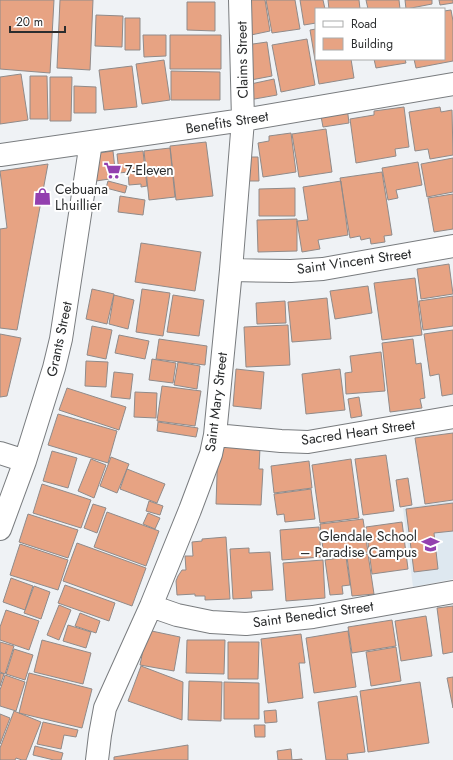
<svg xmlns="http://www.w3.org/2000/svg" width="453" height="760" font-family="Jost,sans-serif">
<rect width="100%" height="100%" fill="#eff2f5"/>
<path fill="#dee8f0" d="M453,501V579L413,587L403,508Z"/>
<path fill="#e7a383" stroke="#908b8a" d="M0,0H54L50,73L0,69Z
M60,0H93L90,70L57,68Z
M245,0H265L270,31L251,35Z
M266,0H295L300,29L272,33Z
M300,0H323L325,9H316V23L304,25Z
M328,0H359L360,9H329Z
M366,0H399L400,9H368Z
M405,0H432V4L406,9Z
M439,0H453V3L440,5Z
M187,2H215V31L187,30Z
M451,10L453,21V61L416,68L414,59H444V11Z
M96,15L123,16L122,47L95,46Z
M125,18H140V50H125Z
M316,29V59H351L354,78L319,84L310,30Z
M143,35H166V56L144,57Z
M170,35H221V69H170Z
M307,39L315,85L281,92L272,45Z
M267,42L272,76L251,80L246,45Z
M374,59H405L406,63L376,68Z
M164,60L170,100L142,104L136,64Z
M132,66L137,107L104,110L99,70Z
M171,71L220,72V100H171Z
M21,74L28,120L0,124V77Z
M30,76H47L48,119H30Z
M50,77H72L71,121H50Z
M274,79L277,95L249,100L246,85Z
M74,86L96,87V113H74Z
M347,107L349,123L323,127L320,111Z
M404,107L409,147L395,149L396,156L356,163L350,119L374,115V111Z
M440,107L441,112L452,110L453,155L430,159L428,149L415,151L409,112Z
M326,129L332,172L299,177L292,134Z
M291,133L296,172L263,177L258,143L269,141V136Z
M206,142L213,196L176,200L170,146Z
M170,148L175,197L149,200L144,151Z
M113,151L116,178L96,181L92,154Z
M143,151L147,186L141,187V184L129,185L128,172L119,173L117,154Z
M248,157H258L259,181H249Z
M453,158V192L427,197L421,164Z
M418,162L422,185L396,190L398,198L388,200L382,168Z
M48,164L17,330L0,328V229L7,228L0,171Z
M382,172L392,235L384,236L385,242L371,244L370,238L361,240L360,236L350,238L340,178Z
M108,181L127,186L125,193L106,188Z
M341,181L348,235L318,240L320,249L302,252L297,221L308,220L303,187Z
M295,188V216H259V189Z
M453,194V229L434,232L428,198Z
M120,196L145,200L143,215L118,212Z
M297,219V251L258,252L257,220Z
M141,243L201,252L195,291L135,282Z
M449,264L453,294L421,299L417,269Z
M415,278L422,335L382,340L374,283Z
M368,286L372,313L335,319L330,291Z
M92,289L114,294L107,324L86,319Z
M142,289L170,293L163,336L136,332Z
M114,295L134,300L128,329L109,324Z
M173,295L204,300L199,336L167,332Z
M453,296V326L423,330L419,301Z
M327,298L331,339L292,342L288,302Z
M285,301L286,323L257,324L256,303Z
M288,325L290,365L246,367L244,327Z
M92,326L112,330L106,359L87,355Z
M453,330V394L442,396L439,374L430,376L424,334Z
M0,334L21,338L7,396L0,397Z
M119,335L149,341L145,359L115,353Z
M159,339L207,346L205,365L156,359Z
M413,339L416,364L421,363L425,398L420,399L422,408L390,412L382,343Z
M381,352L385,391L346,394L345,373L352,372L350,356Z
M152,359L176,363L173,383L149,380Z
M86,361L108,362L106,387L85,386Z
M178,362L200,366L197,389L174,385Z
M236,369L264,372L261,409L233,406Z
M340,369L345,410L306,414L302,374Z
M114,372L133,374L130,399L111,397Z
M162,386L201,391L195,426L157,421Z
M67,388L126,407L119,430L59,410Z
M135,392L157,393L156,418L134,417Z
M359,397L362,416L351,418L348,399Z
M58,414L117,431L108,463L48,445Z
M158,422L198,428L196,437L157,431Z
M453,433V500L425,504L415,438Z
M218,447L260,448L259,469H263L261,505L216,504Z
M52,451L77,458L68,488L43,481Z
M386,455L394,511L363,515L355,459Z
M111,457L129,464L117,493L100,486Z
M91,459L106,465L94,498L78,491Z
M351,459L359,518L320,523L312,465Z
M309,461L312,488L274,493L271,466Z
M127,469L165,484L157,503L120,489Z
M408,478L412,505L400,507L396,480Z
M42,484L91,500L81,528L33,513Z
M311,489L315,519L285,522L284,514L277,515L274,494Z
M149,501L163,506L160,515L146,511Z
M453,503V531L434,533L438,569L414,572L406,509Z
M93,504L106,508L97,533L84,528Z
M107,512L159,531L146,566L94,547Z
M148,513L160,518L155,529L143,524Z
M28,514L78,530L68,558L19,542Z
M363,519L368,552L324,558L320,524Z
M402,522L408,569L372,574L366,527Z
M319,527L321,557L282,560L280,530Z
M226,537L230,599L205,600V596H195V594L177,595L176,581L178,576L182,570H186L185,556H193L192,542L202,541V539Z
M77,543L146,568L132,606L63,581Z
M20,544L68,560L58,590L10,575Z
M249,548V553L270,552L273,590L251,591L252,598L233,599L230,549Z
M368,554L374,594L352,596L347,557Z
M346,557L350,585L342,586L343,594L330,595L325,560Z
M323,560L325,598L286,601L283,563Z
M11,578L33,586L25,610L3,602Z
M65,585L115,603L109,621L58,603Z
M34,586L50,592L41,619L24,613Z
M59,605L71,610L59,640L47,635Z
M453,606V652L443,654L437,608Z
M6,610L39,621L29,650L0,640V627Z
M80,613L100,621L96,633L75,626Z
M426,616L432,656L401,661L395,621Z
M392,620L396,646L352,653L348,627Z
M68,625L91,632L86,648L63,641Z
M147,630L180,637L174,671L140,665Z
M348,631L356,687L314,693L306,638Z
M301,634L305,663H299L303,698L268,703L261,639Z
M42,640L91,653L83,684L34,672Z
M187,640H225L224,674L186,673Z
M0,642L14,646L5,674L0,672Z
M228,642H259L258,679H228Z
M396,647L401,681L371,686L366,652Z
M14,649L33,655L25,680L6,674Z
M141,666L183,682L182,720L128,701Z
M0,673L4,674L0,686Z
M29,673L92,689L82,728L19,713Z
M5,675L25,682L16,711L0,706V690Z
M453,677V708L447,678Z
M189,681L222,682L221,721L188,720Z
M224,682L259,683V719H224Z
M420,682L429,743L368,752L360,691Z
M357,696L365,752L347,754L348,760H326L318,702Z
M276,710L277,722L265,723L264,711Z
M14,711L41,722L26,760H22L16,758L15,760H0V748Z
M0,714L10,718L0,744Z
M43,722L78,730L76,737L64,735L61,749L37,744Z
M254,725H265V737H255Z
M188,745V760H114V757Z
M35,746L63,753L61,760H54L33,755Z
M291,749L292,760L302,759V760H278L277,751Z"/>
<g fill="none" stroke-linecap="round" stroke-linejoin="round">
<defs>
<path id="minor" d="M0,155L243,120L453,84
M231,270L291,271L323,269L453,246
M215,435L281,441L308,442L453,417
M0,453L25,461
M0,529L25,461L54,368L61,339L91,142
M151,606L177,615L211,622L246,624L313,617L453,592
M97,760L100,735L105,708L151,606L190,510L211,454L215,435L231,270L243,120L240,0"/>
</defs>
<use href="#minor" stroke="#797c7f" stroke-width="24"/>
<use href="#minor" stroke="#fff" stroke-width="22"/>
</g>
<defs>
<symbol id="supermarket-bare" viewBox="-9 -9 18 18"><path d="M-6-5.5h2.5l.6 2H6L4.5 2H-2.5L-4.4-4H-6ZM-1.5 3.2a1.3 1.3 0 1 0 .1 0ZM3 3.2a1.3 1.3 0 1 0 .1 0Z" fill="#9340af" stroke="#fff" stroke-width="2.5" paint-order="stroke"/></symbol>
<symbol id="shop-bare" viewBox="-9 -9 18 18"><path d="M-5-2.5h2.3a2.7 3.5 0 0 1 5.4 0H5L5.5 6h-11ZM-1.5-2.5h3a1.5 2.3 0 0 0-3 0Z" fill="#9340af" stroke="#fff" stroke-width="2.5" paint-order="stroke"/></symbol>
<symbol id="school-bare" viewBox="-9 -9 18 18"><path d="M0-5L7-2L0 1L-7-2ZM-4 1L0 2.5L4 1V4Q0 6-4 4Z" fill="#9340af" stroke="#fff" stroke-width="2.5" paint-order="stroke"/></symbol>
</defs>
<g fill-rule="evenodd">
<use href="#supermarket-bare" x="100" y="158" width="25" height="25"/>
<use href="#shop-bare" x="30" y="184" width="25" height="25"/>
<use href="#school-bare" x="418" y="532" width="25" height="25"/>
</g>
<g text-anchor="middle" stroke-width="4" stroke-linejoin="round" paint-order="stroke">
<g font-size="14" fill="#2b2d2e" stroke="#fff">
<text transform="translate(242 60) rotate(-91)" y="5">Claims Street</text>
<text transform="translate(227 122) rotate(-9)" y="5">Benefits Street</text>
<text transform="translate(354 261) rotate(-8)" y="5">Saint Vincent Street</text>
<text transform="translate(59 339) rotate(-78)" y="5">Grants Street</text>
<text transform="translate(216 402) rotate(-83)" y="5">Saint Mary Street</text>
<text transform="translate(358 432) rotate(-8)" y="5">Sacred Heart Street</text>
<text transform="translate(313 614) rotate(-8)" y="5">Saint Benedict Street</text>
</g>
<g font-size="14" fill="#2b2d2e" stroke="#fff" text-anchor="start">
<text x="125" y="175">7-Eleven</text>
<text x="55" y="194">Cebuana<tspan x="55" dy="16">Lhuillier</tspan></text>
<text x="417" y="541" text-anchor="end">Glendale School<tspan x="417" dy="16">– Paradise Campus</tspan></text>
</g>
</g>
<rect x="315" y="8" width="130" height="52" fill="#ffffff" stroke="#aaabab"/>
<rect x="323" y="21" width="20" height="6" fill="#ffffff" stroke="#aaabab"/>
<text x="351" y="28" font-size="12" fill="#2b2d2e">Road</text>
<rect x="323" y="38" width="20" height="12" fill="#e7a383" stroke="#aaabab"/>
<text x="351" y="48" font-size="12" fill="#2b2d2e">Building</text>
<path d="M10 26v6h55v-6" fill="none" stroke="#2b2d2e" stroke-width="2"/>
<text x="16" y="26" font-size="12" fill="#2b2d2e" stroke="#ffffff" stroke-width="3" paint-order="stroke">20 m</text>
</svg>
